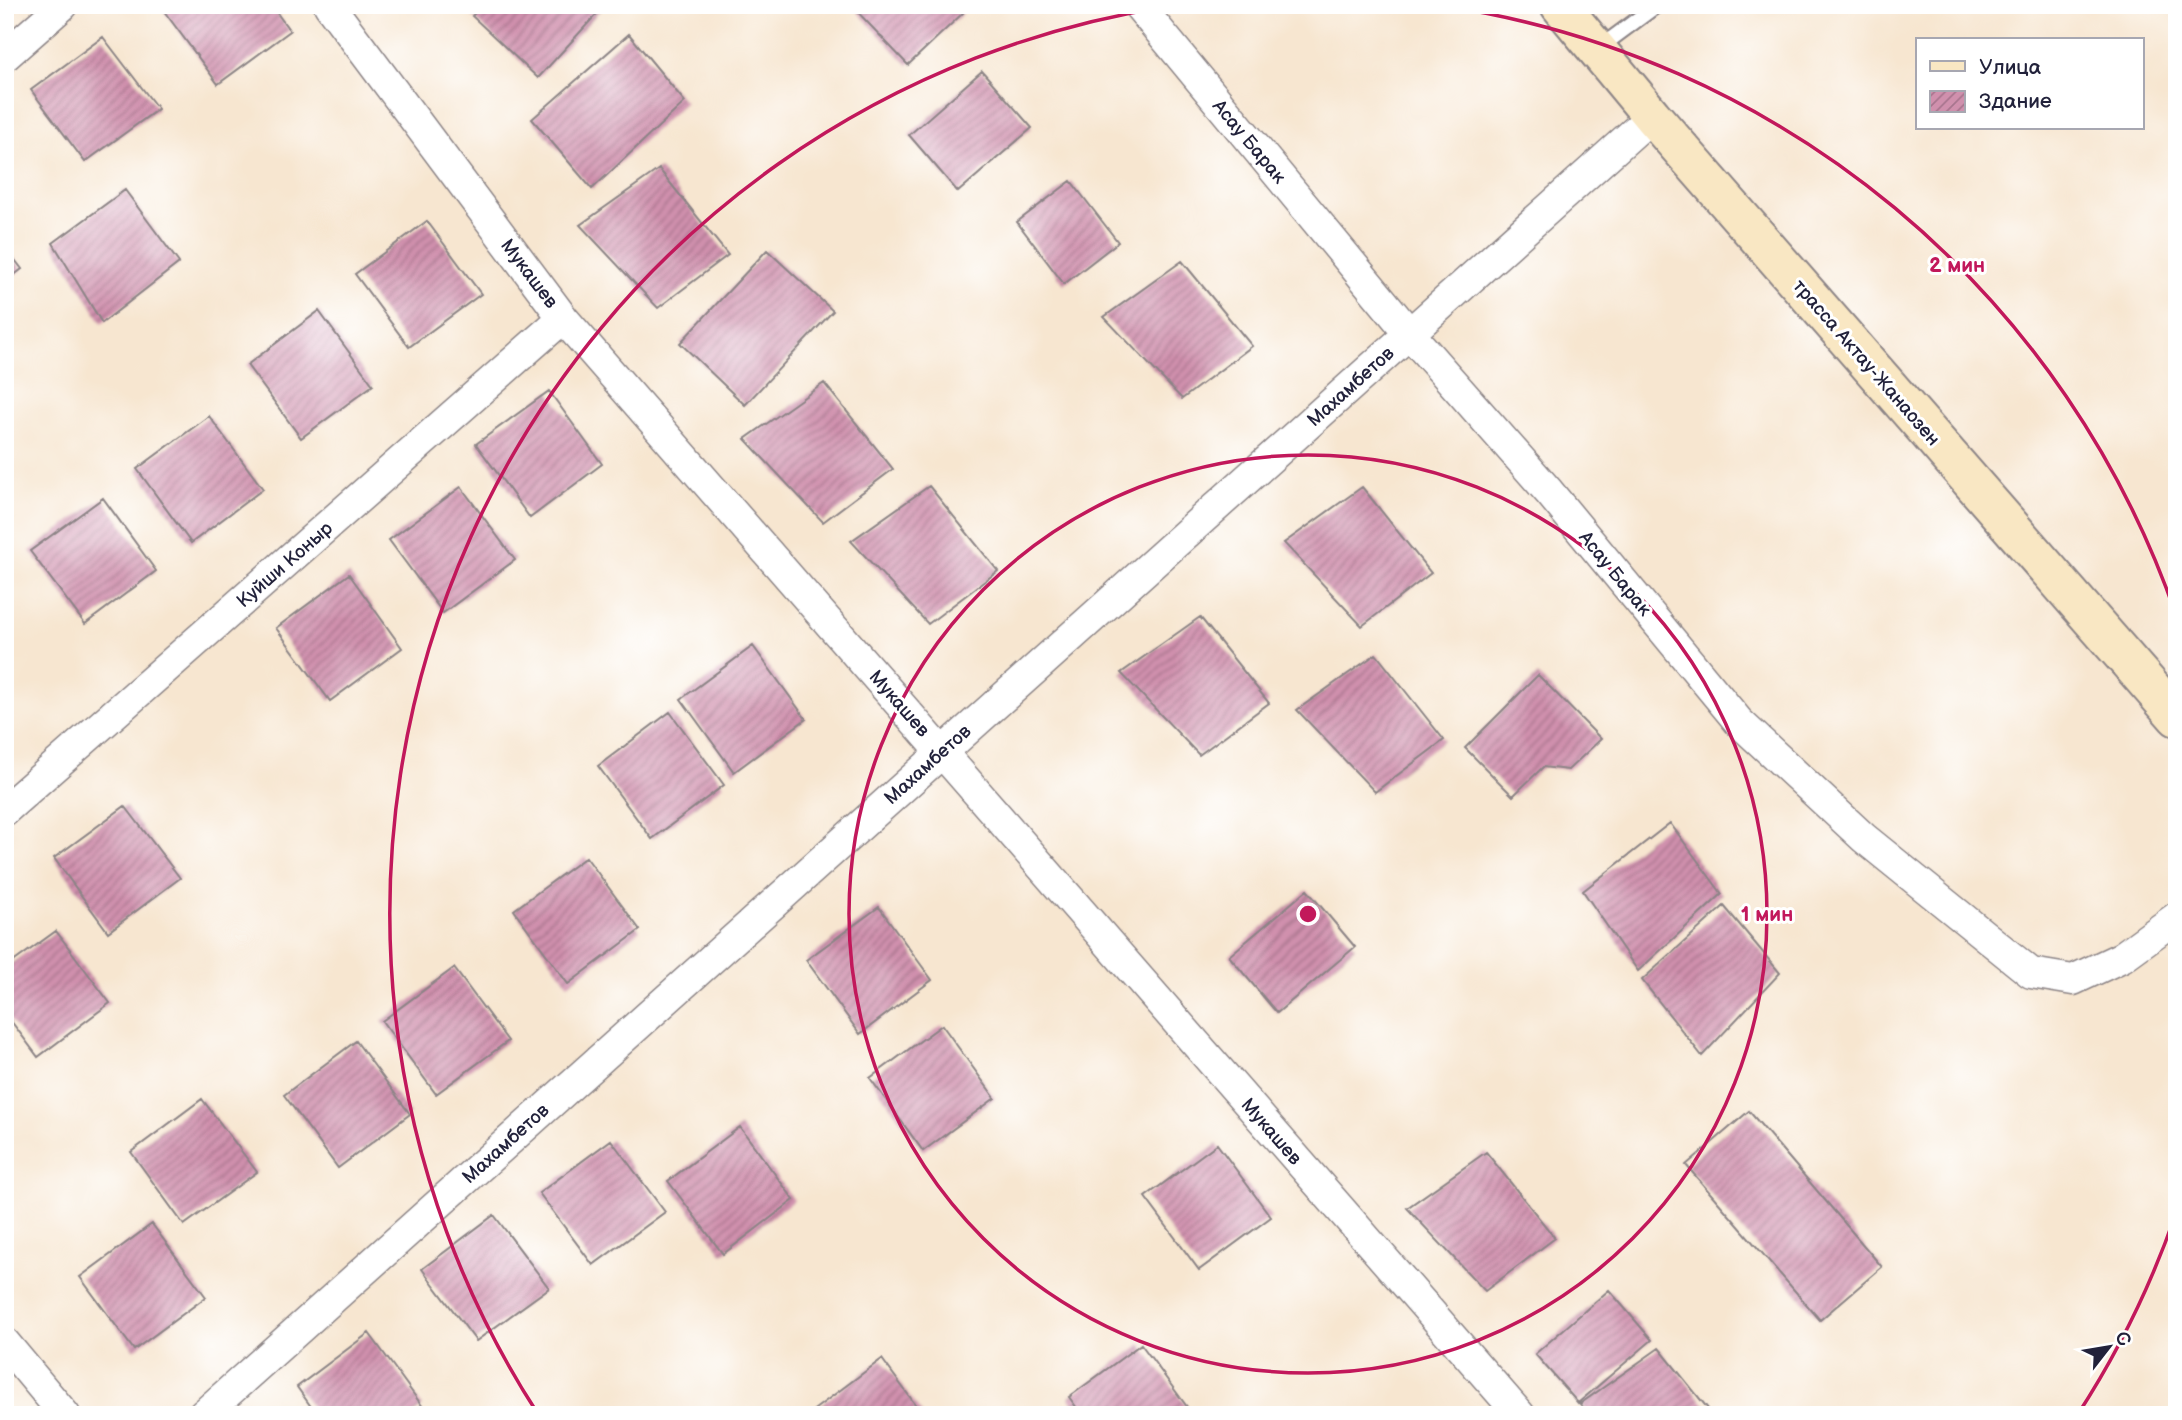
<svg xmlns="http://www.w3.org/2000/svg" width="2182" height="1420" font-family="'Balsamiq Sans',sans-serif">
<defs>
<pattern id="building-hatch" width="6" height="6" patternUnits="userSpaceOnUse" patternTransform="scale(1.75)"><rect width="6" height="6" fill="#d090ad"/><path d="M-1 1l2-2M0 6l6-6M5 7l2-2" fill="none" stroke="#a8758e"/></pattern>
</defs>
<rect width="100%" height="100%" fill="#fff"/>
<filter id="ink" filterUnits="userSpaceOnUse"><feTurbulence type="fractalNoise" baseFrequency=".0143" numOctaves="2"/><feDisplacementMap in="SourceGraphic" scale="14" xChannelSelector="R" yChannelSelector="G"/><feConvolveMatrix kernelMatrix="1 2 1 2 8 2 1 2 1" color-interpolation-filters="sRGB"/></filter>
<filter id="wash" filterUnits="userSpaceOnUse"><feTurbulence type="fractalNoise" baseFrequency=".00686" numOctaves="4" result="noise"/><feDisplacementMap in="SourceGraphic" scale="28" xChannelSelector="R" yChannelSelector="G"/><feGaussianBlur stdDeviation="1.57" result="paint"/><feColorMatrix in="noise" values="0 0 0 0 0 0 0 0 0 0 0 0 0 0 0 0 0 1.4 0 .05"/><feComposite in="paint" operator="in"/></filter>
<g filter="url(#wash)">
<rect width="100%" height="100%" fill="#f7e6d0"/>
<g id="blocks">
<path fill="url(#building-hatch)" d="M173,5H271L290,31L218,84L164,11Z
M482,5H605L538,78L472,16Z
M851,5H955L963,13L908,65Z
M629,34L685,102L592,189L532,119Z
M103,37L158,109L85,162L31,90Z
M982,71L1032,128L958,192L909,135Z
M659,169L728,255L658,308L580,225Z
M1071,181L1118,242L1064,284L1017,222Z
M125,190L179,263L102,323L53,243Z
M427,221L481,294L409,347L355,274Z
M5,247L22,269L5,282Z
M767,250L833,311L745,405L680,343Z
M1182,261L1252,346L1182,399L1104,317Z
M319,311L373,385L301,438L247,365Z
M824,383L893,469L823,522L745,439Z
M549,391L602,464L530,518L476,444Z
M209,416L263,489L191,543L137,469Z
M929,486L998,571L928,624L851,541Z
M461,487L515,560L443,613L389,540Z
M1362,487L1431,573L1362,626L1284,543Z
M103,498L156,571L85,624L30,551Z
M349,574L402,648L330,701L276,628Z
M1200,617L1269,703L1199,755L1121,673Z
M753,646L806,719L734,772L681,699Z
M1376,654L1444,740L1375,792L1297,710Z
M1538,675L1601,739L1568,770L1543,767L1513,796L1465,748Z
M670,712L724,785L652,839L598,766Z
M125,806L180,878L108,932L54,858Z
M1670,823L1722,894L1638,971L1583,891Z
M586,857L640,930L568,984L514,910Z
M1307,890L1355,947L1277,1013L1229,956Z
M1724,906L1780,973L1702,1056L1642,980Z
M879,907L932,980L860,1034L806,960Z
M56,931L110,1003L38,1057L5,1013V968Z
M454,968L508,1041L436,1094L382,1021Z
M942,1025L995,1098L923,1151L870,1078Z
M356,1041L410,1114L338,1168L284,1095Z
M202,1099L257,1172L184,1225L131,1152Z
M1749,1111L1882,1267L1820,1320L1686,1165Z
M740,1127L794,1200L723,1254L668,1181Z
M611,1140L665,1212L593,1265L539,1193Z
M1217,1144L1271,1217L1199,1270L1145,1197Z
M1486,1152L1555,1238L1485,1291L1407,1208Z
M494,1215L549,1288L476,1341L422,1269Z
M152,1224L206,1297L134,1350L80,1277Z
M1609,1290L1652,1340L1578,1403L1535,1354Z
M369,1333L423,1407L412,1415H317L297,1387Z
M1141,1344L1193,1415H1082L1069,1397Z
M1659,1348L1713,1415H1590L1580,1404Z
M882,1359L923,1415H812L811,1412Z"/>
</g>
</g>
<g filter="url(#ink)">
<use href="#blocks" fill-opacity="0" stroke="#8c8486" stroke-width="2"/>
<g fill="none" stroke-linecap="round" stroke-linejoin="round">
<defs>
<path id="service" d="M1599,48L1657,5"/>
<path id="minor" d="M329,5L563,318L1520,1415
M1138,5L1409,333L1549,492L1739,722L1864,838L2031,973L2073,980L2122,957L2177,917
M5,56L63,5
M5,810L563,318
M5,1343L65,1415
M203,1415L1652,116"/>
<path id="secondary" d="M1560,5L1652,116L2177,717"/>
</defs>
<use href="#service" stroke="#8c8486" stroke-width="18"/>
<use href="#minor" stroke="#8c8486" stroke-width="33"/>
<use href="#secondary" stroke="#8c8486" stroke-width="42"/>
<use href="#service" stroke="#fff" stroke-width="14"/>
<use href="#minor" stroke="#fff" stroke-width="30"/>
<use href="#secondary" stroke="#f9e7c3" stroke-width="38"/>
</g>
</g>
<g fill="none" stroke="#c2185b" stroke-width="3.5">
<circle cx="1308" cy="914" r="459"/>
<path d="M2176 1213A918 918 0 0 1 2078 1414M538 1414A918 918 0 0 1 1172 6M1444 6A918 918 0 0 1 2176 615"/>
</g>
<g text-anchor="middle" stroke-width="6" stroke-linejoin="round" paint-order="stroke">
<g font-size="19" fill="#22223b" stroke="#fff">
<text transform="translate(1250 141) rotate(50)" y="7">Асау Барак</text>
<text transform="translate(530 273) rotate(53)" y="7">Мукашев</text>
<text transform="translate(1867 362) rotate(49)" y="7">трасса Актау-Жанаозен</text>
<text transform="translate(1350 386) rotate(-42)" y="7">Махамбетов</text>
<text transform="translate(284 564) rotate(-41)" y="7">Куйши Коныр</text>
<text transform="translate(1616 573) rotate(51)" y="7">Асау Барак</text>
<text transform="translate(900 703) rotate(49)" y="7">Мукашев</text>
<text transform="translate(927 764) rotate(-42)" y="7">Махамбетов</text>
<text transform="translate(1272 1131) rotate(49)" y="7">Мукашев</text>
<text transform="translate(505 1143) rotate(-42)" y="7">Махамбетов</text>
</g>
</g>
<circle cx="1308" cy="914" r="10" fill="#c2185b" stroke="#fff" stroke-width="3.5"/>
<g font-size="21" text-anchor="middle" font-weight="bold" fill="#c2185b" stroke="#fff" stroke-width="6" stroke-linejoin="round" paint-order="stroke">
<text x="1957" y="272">2 мин</text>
<text x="1767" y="921">1 мин</text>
</g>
<rect width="2182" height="1420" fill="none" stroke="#fff" stroke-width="28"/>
<rect x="1916" y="38" width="228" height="91" fill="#ffffff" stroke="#a7a7b1" stroke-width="2"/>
<rect x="1930" y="61" width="35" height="10" fill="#f9e7c3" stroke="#a7a7b1" stroke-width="2"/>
<text x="1979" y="74" font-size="21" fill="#22223b">Улица</text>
<rect x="1930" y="91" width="35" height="21" fill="url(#building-hatch)" stroke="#a7a7b1" stroke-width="2"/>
<text x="1979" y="108" font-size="21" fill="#22223b">Здание</text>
<g transform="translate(2109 1347) rotate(59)" stroke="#ffffff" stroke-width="5" paint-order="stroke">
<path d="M0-5L12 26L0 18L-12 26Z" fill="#22223b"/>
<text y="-10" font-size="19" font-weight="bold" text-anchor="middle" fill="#22223b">С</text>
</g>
</svg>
